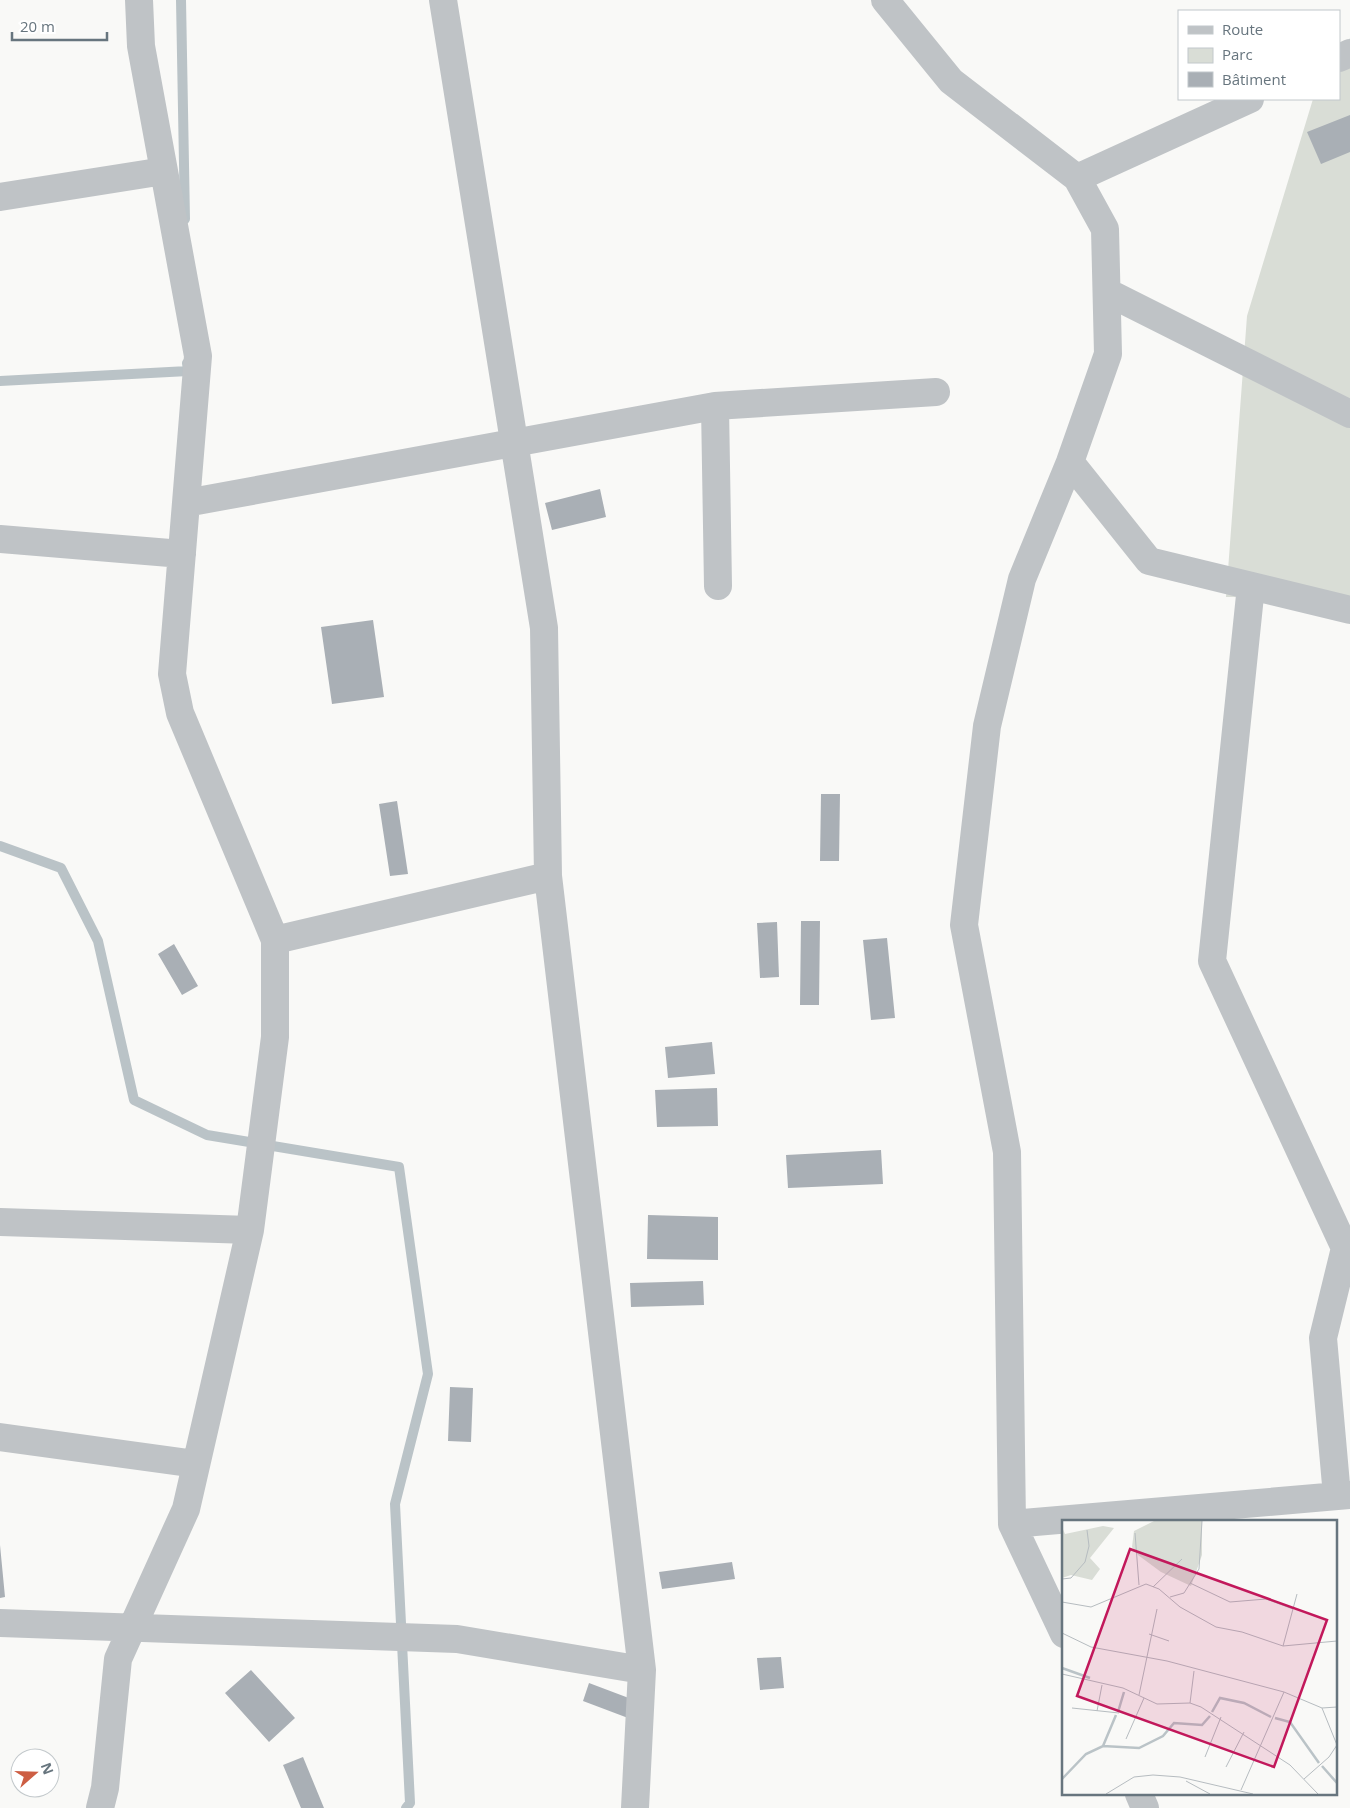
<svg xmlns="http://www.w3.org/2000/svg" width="1350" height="1808" font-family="'Open Sans',sans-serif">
<rect width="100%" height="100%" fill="#f9f9f7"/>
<path fill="#d9ddd6" d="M1350,38V598L1226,597L1247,316L1313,99H1339V53Z"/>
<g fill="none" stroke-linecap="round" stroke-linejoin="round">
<path stroke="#bac3c7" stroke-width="10" d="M181,0L185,219
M0,381L188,371L187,363
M0,846L61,868L98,941L134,1100L207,1135L399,1167L428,1374L395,1504L410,1803L406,1808"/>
</g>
<path fill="#a9afb5" d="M1350,115V152L1321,164L1307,132Z
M600,489L606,517L552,530L545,503Z
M373,620L384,697L332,704L321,627Z
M821,794H840L839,861H820Z
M397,801L408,874L390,876L379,804Z
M801,921H820L819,1005H800Z
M777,922L779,977L760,978L757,923Z
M887,938L895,1018L871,1020L863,940Z
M174,944L198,986L182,995L158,954Z
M712,1042L715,1074L668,1078L665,1047Z
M717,1088L718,1126L657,1127L655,1090Z
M881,1150L883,1184L788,1188L786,1155Z
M648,1215L718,1217V1260L647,1259Z
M703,1281L704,1305L631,1307L630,1283Z
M450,1387L473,1388L471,1442L448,1441Z
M0,1545L5,1597L0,1598Z
M732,1562L735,1579L662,1589L659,1572Z
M781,1657L784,1688L760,1690L757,1658Z
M251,1670L295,1718L269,1742L225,1693Z
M589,1683L642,1703L636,1721L583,1701Z
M303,1757L324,1808H301L283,1765Z"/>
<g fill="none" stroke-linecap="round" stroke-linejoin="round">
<path stroke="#bfc3c6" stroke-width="28" d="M443,0L544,628L548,876L642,1670L635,1808
M885,0L951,81L1077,178L1105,229L1108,354L1070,462L1022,579L987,726L964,925L1007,1152L1012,1524L1064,1634
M1339,58L1350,53
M1077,178L1250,99
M0,197L164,171
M1107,292L1350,414
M715,406L718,586
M1070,462L1149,561L1350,610
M186,503L715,406L936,392
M0,539L182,554
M1251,586L1212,961L1345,1248L1323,1338L1337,1496
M275,940L548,876
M0,1222L250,1230
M0,1437L196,1464
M1012,1524L1350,1495
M0,1623L457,1639L642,1670
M1139,1794L1145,1808
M100,1808L105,1788L118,1659L186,1509L250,1230L275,1037V940L180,713L172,674L198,356L141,46L139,0"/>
</g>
<g transform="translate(1062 1520)">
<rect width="275" height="275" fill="#f9f9f7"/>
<path d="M92,1H140V35L129,66L99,52L76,35L70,27L72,11ZM41,6L52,8L28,38L38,49L30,60L9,55L0,58V7L3,14Z" fill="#d9ddd6"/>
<path fill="none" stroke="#bac3c7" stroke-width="2.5" d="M0,148L28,158M56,192L62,172M150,192L158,178L182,183L209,197M213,198L228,202L257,243M41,226L54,195M260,246L275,263M0,259L24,234L41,226L77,228L101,216L112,203L140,205L148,196"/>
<path fill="none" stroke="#b6bcc0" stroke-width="1" d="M73,13L77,65M0,59L9,58L23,42L27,26L25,10M128,63L168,82L204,79L231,89M91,67L120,39M108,77L122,73L137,49L140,1M0,82L29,87L84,64L97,69L118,87L154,107L180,112L221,126L275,121M0,113L29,127L105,141L222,172L260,188L275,187M87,114L107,121M221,126L235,74M0,154L61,168L95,184L128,183L139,187L228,245L256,274M77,175L95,89M128,183L132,151M10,188L57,193M260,188L275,225M35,191L40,165M64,219L82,178M143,237L159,197M164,247L182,212M242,259L267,237L275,225M124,261L148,274M179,270L222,172M44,274L72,257L91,255L118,257L191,274"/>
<path fill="#c2185b" fill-opacity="0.15" stroke="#c2185b" stroke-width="2.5" d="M68,29L265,100L212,247L15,176Z"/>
<rect width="275" height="275" fill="none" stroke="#67757e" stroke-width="2.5"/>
</g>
<rect x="1178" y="10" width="162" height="90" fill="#ffffff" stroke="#c2c8cb"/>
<rect x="1188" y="26" width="25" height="8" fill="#bfc3c6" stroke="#c2c8cb"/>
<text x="1222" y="35" font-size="15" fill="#67757e">Route</text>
<rect x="1188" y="48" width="25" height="15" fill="#d9ddd6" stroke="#c2c8cb"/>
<text x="1222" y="60" font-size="15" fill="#67757e">Parc</text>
<rect x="1188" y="72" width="25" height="15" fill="#a9afb5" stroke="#c2c8cb"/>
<text x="1222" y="85" font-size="15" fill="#67757e">Bâtiment</text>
<g transform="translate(35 1773) rotate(70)"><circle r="24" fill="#ffffff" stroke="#c2c8cb"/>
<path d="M0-4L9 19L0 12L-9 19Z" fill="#cd5e43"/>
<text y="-8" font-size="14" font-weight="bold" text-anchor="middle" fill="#67757e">N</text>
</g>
<path d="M12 32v8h95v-8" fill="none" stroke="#67757e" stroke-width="2.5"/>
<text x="20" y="32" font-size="15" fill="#67757e" stroke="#ffffff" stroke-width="4" paint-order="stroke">20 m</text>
</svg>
